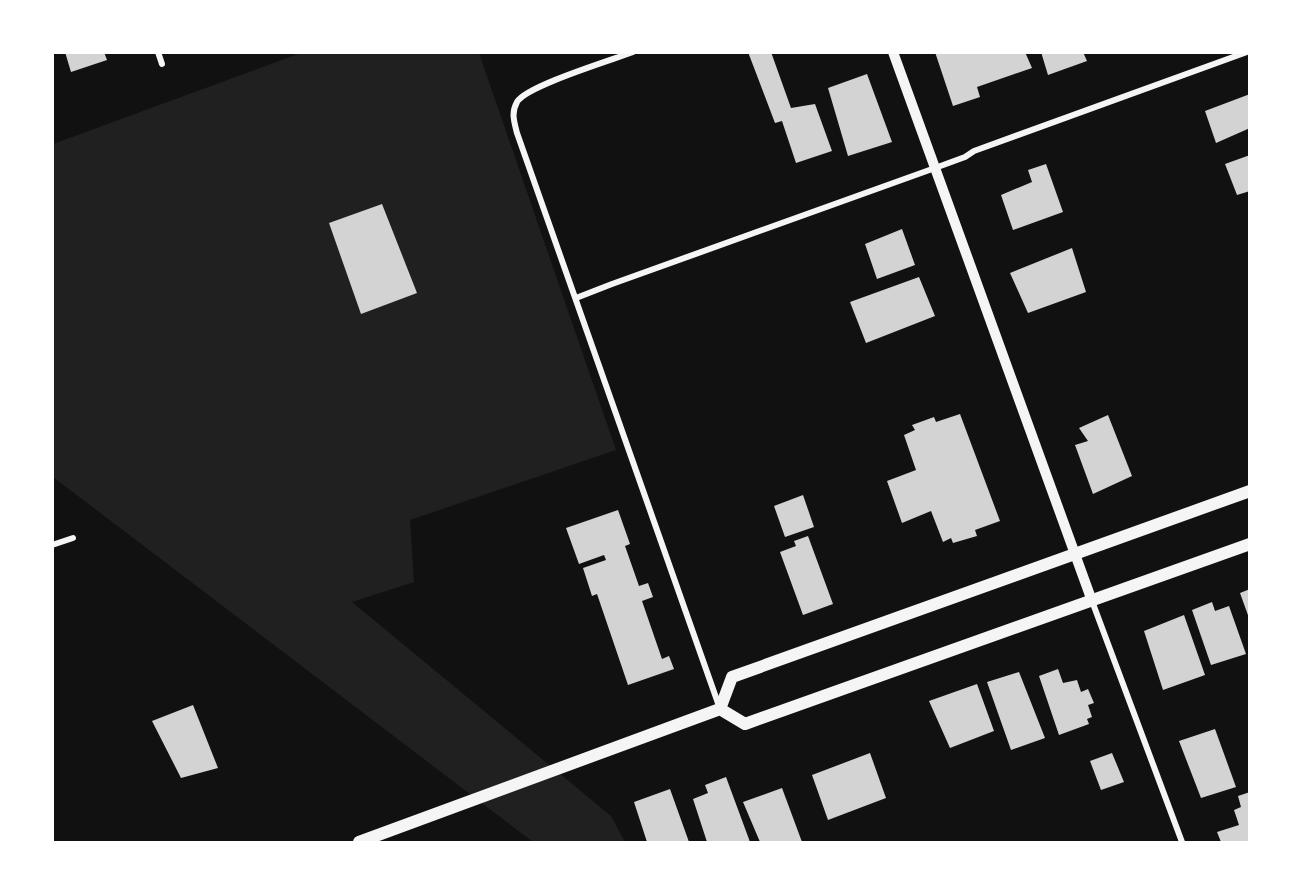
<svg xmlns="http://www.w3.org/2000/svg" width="1302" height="895" font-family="Signika,sans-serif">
<rect width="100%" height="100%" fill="#111"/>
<path fill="#202020" d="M301,53H479L616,450L410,520L414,582L352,602L611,816L625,842H533L53,477V144Z"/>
<path fill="#d3d3d3" d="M65,52H104L107,60L71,72Z
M748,52H771L791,108L815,104L832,151L796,163L782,121L775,123Z
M935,52H1025L1032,68L977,87L980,97L953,106Z
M1041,52H1083L1087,61L1048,75Z
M867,74L892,142L848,156L828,88Z
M1250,94V128L1216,143L1205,111Z
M1250,155V191L1237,195L1225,164Z
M1046,164L1063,212L1013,230L1001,195L1032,182L1028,170Z
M382,204L417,293L361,314L329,223Z
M902,229L915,265L877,279L865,244Z
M1072,248L1086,292L1028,313L1010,273Z
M919,277L935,316L866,343L850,302Z
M960,414L1000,521L975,530L977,536L953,543L951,538L943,542L931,511L902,523L887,481L916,470L904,435L915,430L912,425L934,417L936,422Z
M1108,415L1132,476L1093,494L1075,445L1088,441L1079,428Z
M803,495L814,527L785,537L774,506Z
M618,510L630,544L625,546L639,586L648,583L653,597L642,601L662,659L669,656L674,669L628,685L597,594L592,596L583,568L606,560L604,555L579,564L566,528Z
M808,536L833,604L803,615L780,552L796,546L794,541Z
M1250,589V618H1249L1240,593Z
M1212,602L1215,611L1229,606L1246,654L1211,665L1192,610Z
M1184,615L1205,675L1163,690L1144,631Z
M1058,669L1063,683L1077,680L1081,692L1088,689L1094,703L1088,705L1092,717L1087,719L1089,724L1059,735L1039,676Z
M1019,672L1045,738L1011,750L987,682Z
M977,684L994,731L950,748L929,701Z
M193,705L218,768L181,778L152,721Z
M1215,729L1236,787L1201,798L1179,741Z
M870,753L886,798L828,820L812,775Z
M1112,753L1124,782L1101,790L1090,761Z
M726,777L750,842H707L693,799L708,793L705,785Z
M782,788L802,842H760L743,802Z
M670,789L689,842H647L634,802Z
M1250,792V842H1221L1217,832L1239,825L1234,810L1241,807L1238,796Z"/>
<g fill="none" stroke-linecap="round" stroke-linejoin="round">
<path stroke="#f5f5f5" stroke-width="6" d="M158,52L162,64
M633,52C612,60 526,86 517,102C511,113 514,121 517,133L719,706
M576,298L612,284L935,168L965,157L974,151L1247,52
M52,545L73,538
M1092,601L1182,842"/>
<path stroke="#f5f5f5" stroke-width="10" d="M893,52L1092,601"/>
<path stroke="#f5f5f5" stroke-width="12" d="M720,709L745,724L1250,544
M359,842L720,709L732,677L1250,491"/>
</g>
<rect width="1302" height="895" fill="none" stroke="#ffffff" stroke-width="108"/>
</svg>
